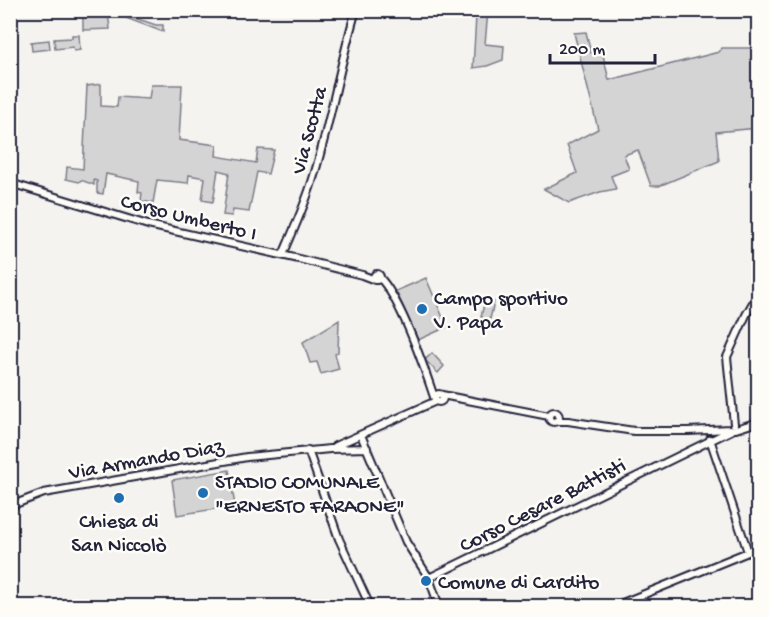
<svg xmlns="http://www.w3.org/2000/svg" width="769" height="617" font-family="'Gochi Hand',sans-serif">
<rect width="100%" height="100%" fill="#f4f3ef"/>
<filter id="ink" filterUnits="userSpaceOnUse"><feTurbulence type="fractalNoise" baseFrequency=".0167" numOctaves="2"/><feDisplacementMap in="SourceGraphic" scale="12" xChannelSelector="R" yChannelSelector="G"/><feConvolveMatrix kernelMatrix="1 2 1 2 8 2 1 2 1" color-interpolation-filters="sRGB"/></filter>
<g filter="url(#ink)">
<path fill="#d5d4d5" stroke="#7c7b88" stroke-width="1.5" d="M83,11H114L121,13V17L108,12L110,29L83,30Z
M479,11H488L485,44L504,46L503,60L487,66L473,68L476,16H479Z
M126,15L156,25H163V32L126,18Z
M586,32L591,53L602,51L609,80L719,52L722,48H758V128L716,132L719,161L659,186H651L638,150L624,155L629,169L611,176L616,189L600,192L569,203L544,189L577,173L567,145L598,129L574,33Z
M72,35H79L80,50L74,51L73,47L55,49L54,39L72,38Z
M49,40L50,49L32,51L31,42Z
M101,84V106L117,107L118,97L149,99L151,85H182L179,140L217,145L216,156L256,163L258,149L274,150L268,174L257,172L249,212L233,210L232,216L223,215L229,173L218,170L213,202L202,200L205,178L189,175L188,183L157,180L153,203L141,201L142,193L138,192L139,181L106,174L103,194L97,193V181L94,180V185L81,180L79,182L66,179L67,167L83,169L87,86Z
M426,278L447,327L418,340L396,291Z
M485,300L494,302L490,319L481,317Z
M339,320L338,352L335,354L339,369L321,374L317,362L310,363L303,342Z
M432,353L444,366L438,373L425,360Z
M229,470L235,506L177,515L172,480Z"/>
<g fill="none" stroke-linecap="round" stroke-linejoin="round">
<defs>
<path id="secondary" d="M10,183L148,225L299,259L362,275L375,280
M283,255C293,231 304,207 312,182C330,125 339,67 356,10
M374 277a3 3 0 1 1 6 0a3 3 0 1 1-6 0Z
M380,278C401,300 424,367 434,397
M435 398a4 4 0 1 1 8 0a4 4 0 1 1-8 0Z
M442,395L549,416
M549 417a5 5 0 1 1 10 0a5 5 0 1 1-10 0Z
M556,421H568L634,431H688L730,429
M734,424L727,357L746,315L758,294
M736,429L758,422
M361,435L406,542L429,578L439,606
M335,446L436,401
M308,450L339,539L370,606
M10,506L44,493L247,457L330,449L367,448
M429,578L732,430
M615,606L748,552L710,439"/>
</defs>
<use href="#secondary" stroke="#22223b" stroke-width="10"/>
<use href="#secondary" stroke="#fdfcf7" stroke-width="6"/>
</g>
</g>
<g fill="#1f6fb2" stroke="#fdfcf7" stroke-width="2">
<circle cx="422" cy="309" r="6"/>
<circle cx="203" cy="493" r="6"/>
<circle cx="119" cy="498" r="6"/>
<circle cx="426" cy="581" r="6"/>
</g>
<g text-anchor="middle" stroke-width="5" stroke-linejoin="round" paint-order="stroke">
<g font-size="21" fill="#22223b" stroke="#fdfcf7">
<text transform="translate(308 130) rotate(-75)" y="7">Via Scotta</text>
<text transform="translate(189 216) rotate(14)" y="7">Corso Umberto I</text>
<text transform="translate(146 458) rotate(-10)" y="7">Via Armando Diaz</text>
<text transform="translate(542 504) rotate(-27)" y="7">Corso Cesare Battisti</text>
</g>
<g font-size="21" fill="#22223b" stroke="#fdfcf7" text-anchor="start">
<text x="434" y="304">Campo sportivo<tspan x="434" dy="24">V. Papa</tspan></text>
<text x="215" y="488">STADIO COMUNALE<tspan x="215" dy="24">"ERNESTO FARAONE"</tspan></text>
<text x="119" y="527" text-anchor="middle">Chiesa di<tspan x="119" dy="24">San Niccolò</tspan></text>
<text x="438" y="588">Comune di Cardito</text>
</g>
</g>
<rect width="769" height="617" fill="none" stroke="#fdfcf7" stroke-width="36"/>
<rect x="18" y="18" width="733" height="581" fill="none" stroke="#22223b" stroke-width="2" filter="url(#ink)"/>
<path d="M550 54v9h105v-9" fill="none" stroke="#22223b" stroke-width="3"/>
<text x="559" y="54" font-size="18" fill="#22223b" stroke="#fdfcf7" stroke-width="4.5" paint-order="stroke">200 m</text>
</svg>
